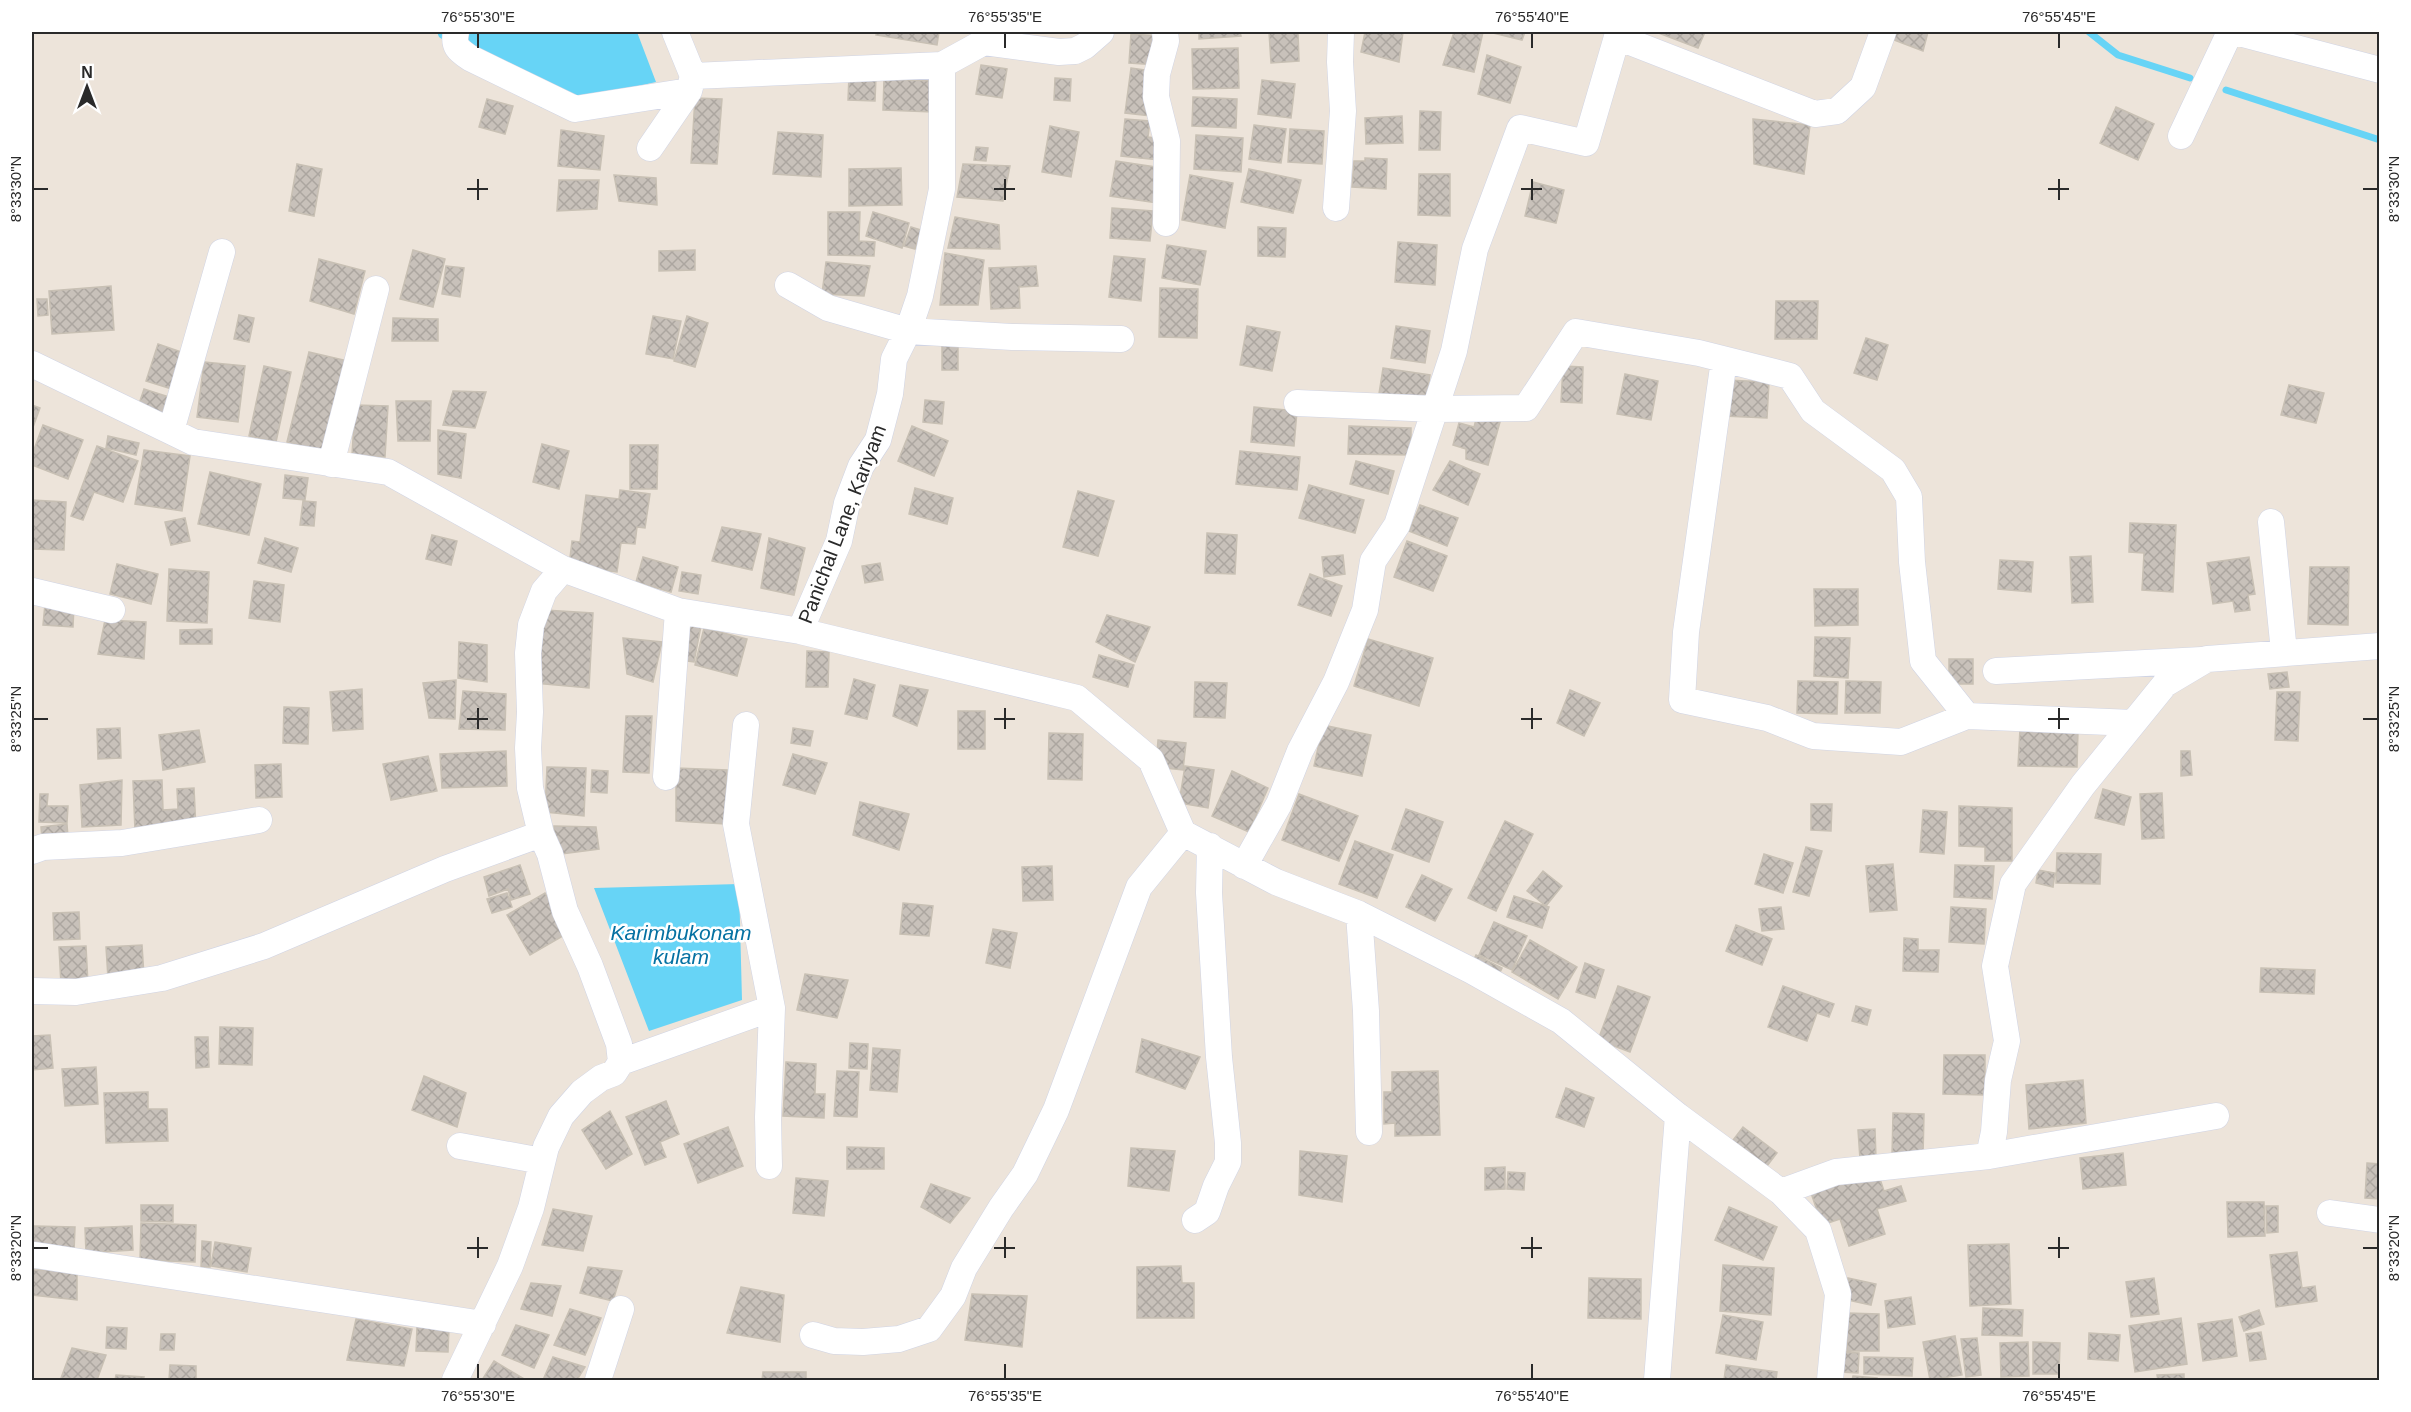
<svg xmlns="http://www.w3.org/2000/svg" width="2411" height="1412" font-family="Helvetica,sans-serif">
<defs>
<pattern id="building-cross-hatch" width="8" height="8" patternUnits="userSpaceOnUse" patternTransform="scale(1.5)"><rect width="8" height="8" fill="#c8c1ba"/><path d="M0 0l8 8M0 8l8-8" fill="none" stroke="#aca6a0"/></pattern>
</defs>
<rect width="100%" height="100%" fill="#ede4da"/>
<path fill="#67d4f6" d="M437,32H637L656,82L542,108L439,37Z
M739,884L742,1000L649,1031L594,888Z"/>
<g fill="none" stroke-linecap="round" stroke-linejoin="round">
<path stroke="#67d4f6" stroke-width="7" d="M2089,32L2118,55L2190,78
M2226,90L2380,140"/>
</g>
<path fill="url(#building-cross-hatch)" stroke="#c8c0b4" stroke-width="1.5" d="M877,32H939L937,45L876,35Z
M1199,32H1240L1241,36L1199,39Z
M1269,32H1298L1299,61L1271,63Z
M1365,32H1403L1399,62L1361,52Z
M1454,32H1483L1474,72L1443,65Z
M1489,32H1525L1522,40Z
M1656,32H1705L1698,48Z
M1891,32H1928L1923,51L1889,38Z
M1131,34L1160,36L1158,65L1129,63Z
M1238,48L1239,88L1193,89L1192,49Z
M1487,55L1521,67L1510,103L1478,94Z
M981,65L1007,69L1002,98L976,94Z
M1131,68L1158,72L1151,116L1125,113Z
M849,76H876L875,101L848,100Z
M1055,78L1071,79L1070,101L1054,100Z
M884,79L934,81L933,112L883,110Z
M1262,80L1295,84L1291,118L1258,114Z
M1193,97L1237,99L1236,128L1192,126Z
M695,98L722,99L717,164L691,163Z
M487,99L513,106L505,134L479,127Z
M2116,107L2154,124L2138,160L2100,143Z
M1420,111L1441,112L1440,150H1419Z
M1402,116L1403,143L1366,144L1365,118Z
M1125,119L1150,121L1148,137L1162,139L1159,160L1121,156Z
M1753,119L1810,125L1804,174L1754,164Z
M1254,125L1286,129L1281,163L1249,159Z
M1050,126L1079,132L1071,177L1042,172Z
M1290,129L1324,131L1322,164L1288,162Z
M561,130L604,136L600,170L558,166Z
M778,132L823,135L821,177L773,174Z
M1196,135L1243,138L1241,172L1194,169Z
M976,147L988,148L986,161L974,160Z
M1365,158L1387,159L1386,189L1352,187L1354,161H1365Z
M1116,161L1162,168L1157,203L1110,196Z
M297,164L322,169L314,216L289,211Z
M963,164L1010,166L1003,201L957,197Z
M901,168L902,205L849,206V169Z
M1249,169L1301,180L1293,213L1241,202Z
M1419,174H1450V216L1418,215Z
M614,175L656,178L657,205L619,201Z
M1190,175L1233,183L1225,228L1182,220Z
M559,180H599L597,209L557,211Z
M1533,182L1564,190L1556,223L1525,216Z
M1112,208L1153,211L1150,241L1110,238Z
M828,212H860L859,241L875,242L874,256L828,255Z
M873,212L909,223L902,248L866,236Z
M955,217L999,225L1000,249L948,248Z
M911,227L921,230L915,249L904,246Z
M1258,227L1286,228L1285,257L1258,256Z
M1398,242L1437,245L1435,285L1395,282Z
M1167,245L1206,251L1200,285L1162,278Z
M413,250L445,259L433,307L400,299Z
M695,250V270L659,271V251Z
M945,253L984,260L978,305H940Z
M1114,256L1145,259L1141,301L1109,297Z
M319,259L365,271L354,314L310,301Z
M826,262L870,266L864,296L822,294Z
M446,266L464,268L460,297L442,294Z
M1036,266L1038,286L1019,287L1020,308L991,309L989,268Z
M111,286L114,330L52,334L49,291Z
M1160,288L1198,289L1197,338L1159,337Z
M37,299H47L48,315L38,316Z
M1776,301H1818L1817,339H1775Z
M239,315L254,318L249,342L234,339Z
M653,316L681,321L673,359L646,354Z
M687,316L708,323L695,367L674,361Z
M393,318L438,319V341H392Z
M1247,326L1280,332L1272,371L1240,365Z
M1396,326L1430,331L1425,363L1391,358Z
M942,337H958V370H942Z
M1866,338L1888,345L1877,380L1854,373Z
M158,344L187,354L175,390L146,381Z
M309,352L348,361L325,452L287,442Z
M204,362L245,366L238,422L197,417Z
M264,366L291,372L276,442L249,436Z
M1563,366L1583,367L1582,403L1561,402Z
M1383,368L1430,375L1425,407L1378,400Z
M1625,374L1658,381L1651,420L1617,414Z
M1725,380L1769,382L1767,418L1724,416Z
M2289,385L2324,393L2316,423L2281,415Z
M144,389L169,397L163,415L138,407Z
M453,391L486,392L475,428L443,425Z
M925,400L944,402L942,424L923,422Z
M396,401H431L430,441H398Z
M32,405L40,408L32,430Z
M355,405L388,406L385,457L352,455Z
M1254,407L1297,411L1294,446L1251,442Z
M1477,416L1500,422L1488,465L1466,459V449L1453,445L1459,423L1474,427Z
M43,425L83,440L68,479L32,465V455Z
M912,426L948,441L934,476L898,461Z
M1349,426L1411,428V455L1348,454Z
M438,430L466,434L461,478L438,474Z
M108,436L139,443L136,455L106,448Z
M542,444L569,451L559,489L533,482Z
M630,445H658L657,489H630Z
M97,446L138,461L123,502L94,492L83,520L71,516Z
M144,450L190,456L182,511L135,504Z
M1240,451L1300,457L1297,490L1236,484Z
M1356,461L1394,471L1388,494L1350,484Z
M1450,461L1480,474L1468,505L1433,490Z
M210,472L261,484L249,535L198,524Z
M285,475L308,478L305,500L283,498Z
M1309,485L1364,500L1355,533L1299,518Z
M915,488L953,498L947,524L909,514Z
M620,490L650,494L645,528L637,527L635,544L621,543L617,572L569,566L572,541L580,542L586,495L619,499Z
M1078,491L1114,501L1098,556L1063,547Z
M32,500L66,502L64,550L32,549Z
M303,501L316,502L314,526L300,525Z
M1420,505L1458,518L1447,546L1409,531Z
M185,518L190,541L171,545L165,522Z
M2130,523L2176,525L2173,592L2142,590L2144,553L2129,552Z
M722,527L761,534L752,570L712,561Z
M1207,533L1237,535L1235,574L1205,573Z
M432,535L457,541L451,565L426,559Z
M265,538L298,548L291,572L258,563Z
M769,538L805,548L794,595L761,588Z
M1407,541L1447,556L1433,591L1394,577Z
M1343,555L1345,574L1324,577L1322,557Z
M2091,556L2093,602L2072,603L2070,557Z
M643,557L678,567L671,592L636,582Z
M2249,557L2255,594L2248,595L2250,610L2235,612L2233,601L2213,604L2207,563Z
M2000,560L2033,562L2031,592L1998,589Z
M880,563L883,580L865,583L862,566Z
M117,564L158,574L151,604L110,594Z
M2310,567H2349L2348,625L2308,624Z
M169,569L209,572L207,623L167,621Z
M682,572L701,575L698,594L679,591Z
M1310,574L1342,586L1331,616L1298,605Z
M254,581L284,585L280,622L249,618Z
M1814,589H1858V625L1815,626Z
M45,604L74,606L73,627L43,625Z
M544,610L593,613L589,688L534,683Z
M1107,615L1150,627L1135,662L1096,642Z
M105,620L146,622L144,659L98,654Z
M687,624L701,626L694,662L680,660Z
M704,628L747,639L737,676L695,665Z
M212,629V644H180V630Z
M1815,637L1850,638L1848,678L1814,676Z
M623,638L662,642L653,682L627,674Z
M1368,639L1433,658L1419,706L1354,686Z
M459,642L487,645V682L458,678Z
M807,651L829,652L828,687H806Z
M1099,655L1134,665L1128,687L1093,677Z
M1949,659H1973V684H1949Z
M2287,672L2289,687L2270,689L2268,674Z
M854,679L875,685L867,719L845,714Z
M456,680L455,719L429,718L423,683Z
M1798,681L1838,682L1837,714L1797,713Z
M1846,681L1881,682L1880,713H1845Z
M1195,682L1227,683L1225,718L1194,717Z
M900,685L928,690L917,726L893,716Z
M362,689L363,729L333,731L330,692Z
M1570,690L1600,703L1584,736L1557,723Z
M463,691L506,694L505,730L459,729Z
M2277,692H2300L2298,741L2275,740Z
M284,707L309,708L308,744L283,743Z
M958,711H985V749H958Z
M626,716H652L649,773L623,772Z
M1323,725L1371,735L1362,776L1314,766Z
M120,728L121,758L98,759L97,729Z
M793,728L813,731L810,746L791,743Z
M2020,729L2078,730L2077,767L2018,766Z
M199,730L205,762L163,770L159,735Z
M1049,733L1083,734L1082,780L1048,779Z
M1158,740L1186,743L1183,770L1156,767Z
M506,751L507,786L442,788L440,754Z
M2181,751H2190L2192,775L2181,776Z
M793,754L827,763L815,794L783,785Z
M428,756L437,791L391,800L383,764Z
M281,764L282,797L256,798L255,765Z
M1185,766L1214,770L1208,808L1179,803Z
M547,767L586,768L584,816L545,812Z
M676,768L727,770L725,824L676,821Z
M592,770L608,771L607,793L591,792Z
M1232,771L1268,788L1249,832L1212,816Z
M122,780L121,825L82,827L80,785Z
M162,780L163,810L178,809L177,789L194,788L196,829L135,831L133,781Z
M2103,789L2131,797L2124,825L2095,818Z
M2162,793L2164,838L2142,839L2140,794Z
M40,794H48L47,806H68L67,823L39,822Z
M1299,794L1358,816L1339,861L1282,840Z
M860,802L909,814L899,850L853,835Z
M1811,804H1832L1831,831L1811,830Z
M1959,806L2012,808V861H1985V847L1959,846Z
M1406,809L1443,822L1429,862L1392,849Z
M1923,810L1947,812L1944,854L1920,852Z
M1505,821L1533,834L1496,911L1468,898Z
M67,824L68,837L42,840L41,827Z
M554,826L596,827L599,849L554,855Z
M1355,841L1393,855L1377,898L1339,884Z
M1806,847L1822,851L1809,896L1793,892Z
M2057,853L2101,854L2100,884L2056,883Z
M1764,854L1793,863L1783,893L1755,884Z
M1893,864L1897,910L1870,912L1866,866Z
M520,865L530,894L511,900L508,889L489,896L484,877Z
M1955,865L1994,866L1992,899L1954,897Z
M1052,866L1053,900L1023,901L1022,867Z
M2038,870L2055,873L2053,887L2036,883Z
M1543,871L1562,886L1546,906L1527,891Z
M1422,875L1452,889L1435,921L1406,907Z
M507,893L512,907L492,913L487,899Z
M545,893L568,933L530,955L507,915Z
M1514,896L1549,907L1542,928L1507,917Z
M903,903L933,906L929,936L900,934Z
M1781,907L1784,929L1762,931L1759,909Z
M1951,907L1986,909L1984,944L1949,942Z
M79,912L80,939L54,940L53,913Z
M1494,922L1527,936L1512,970L1479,955Z
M1736,925L1772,939L1762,965L1726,951Z
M993,929L1017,933L1010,968L986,963Z
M1904,938L1918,939V950H1939L1938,972L1903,971Z
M1530,940L1577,967L1558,999L1512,972Z
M142,945L144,976L108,978L106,947Z
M86,946L88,984L61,985L59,947Z
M1476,955L1502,968L1496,981L1470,968Z
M1585,963L1604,970L1595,998L1576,992Z
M2261,968L2315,970L2314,994L2260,992Z
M805,974L848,980L837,1018L797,1010Z
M1618,986L1650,997L1630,1052L1598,1040Z
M1783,986L1834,1004L1829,1017L1817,1013L1807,1041L1768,1027Z
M1856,1006L1871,1010L1867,1025L1852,1021Z
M220,1027L253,1028L252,1065L219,1064Z
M50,1035L53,1068L32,1070V1036Z
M195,1037H208L209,1067L196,1068Z
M1142,1039L1200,1057L1185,1089L1136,1072Z
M850,1043L868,1044L867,1069L849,1068Z
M873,1048L900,1050L897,1092L870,1090Z
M1944,1055H1985V1095L1943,1094Z
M786,1062L816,1064L815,1094H825L824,1118L783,1116Z
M96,1067L98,1104L65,1106L62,1069Z
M837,1071L859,1072L857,1117L834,1116Z
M1438,1071L1440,1135L1395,1136V1123L1384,1124V1092H1392V1072Z
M424,1076L466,1093L457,1127L412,1110Z
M2083,1080L2086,1123L2029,1129L2026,1085Z
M1566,1088L1594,1098L1584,1127L1556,1117Z
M148,1092V1109H167L168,1141L106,1143L104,1093Z
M666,1101L679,1134L660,1142L666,1157L645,1165L626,1117Z
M610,1111L632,1154L606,1169L582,1130Z
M1893,1113L1924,1114L1923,1156H1892Z
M728,1127L743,1166L698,1183L684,1144Z
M1743,1127L1777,1153L1764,1170L1730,1144Z
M1875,1129L1876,1158L1860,1159L1858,1130Z
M847,1147L884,1148V1169H847Z
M1131,1148L1175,1151L1169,1191L1128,1186Z
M1300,1151L1347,1156L1342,1202L1299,1195Z
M2123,1153L2126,1185L2083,1189L2080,1158Z
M2367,1163L2380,1164V1199L2365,1198Z
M1505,1167V1189L1485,1190V1168Z
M1508,1172L1525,1173L1524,1190L1507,1189Z
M1878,1173L1884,1191L1901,1186L1906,1201L1877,1209L1885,1234L1849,1246L1840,1219L1822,1225L1811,1193Z
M796,1178L828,1181L824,1216L793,1213Z
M931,1184L970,1198L950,1223L921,1207Z
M2227,1202H2264L2265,1236L2228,1237Z
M141,1205H173V1222L141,1221Z
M2266,1206H2278V1232L2267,1233Z
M1729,1207L1777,1227L1763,1260L1715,1240Z
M553,1209L592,1216L583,1251L542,1245Z
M141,1223L196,1225L195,1262L140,1260Z
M34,1226L75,1227L74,1252L33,1250Z
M132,1226L133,1250L86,1253L85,1228Z
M202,1241L211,1242L210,1267H201Z
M215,1242L251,1248L247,1272L211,1266Z
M2009,1244L2011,1304L1970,1306L1968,1245Z
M2297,1252L2302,1288L2315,1286L2317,1301L2276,1307L2270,1255Z
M1723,1265L1774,1268L1771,1315L1720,1311Z
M1181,1266L1182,1283H1194V1318H1137V1267Z
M588,1267L622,1271L613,1301L580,1293Z
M32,1270H77V1300L32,1295Z
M1589,1278L1641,1279V1319L1588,1318Z
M1848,1278L1876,1284L1871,1305L1843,1299Z
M2154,1278L2159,1314L2131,1317L2126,1282Z
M531,1283L561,1286L552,1316L521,1309Z
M741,1287L784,1295L780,1342L727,1333Z
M972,1294L1027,1296L1022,1347L965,1340Z
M1911,1297L1915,1324L1888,1328L1885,1301Z
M1983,1308L2023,1310L2022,1336L1982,1335Z
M570,1309L601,1318L585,1355L554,1345Z
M2259,1310L2264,1324L2244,1331L2239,1317Z
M1847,1313L1879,1314V1351H1847Z
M1723,1315L1763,1322L1756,1360L1716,1353Z
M2181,1318L2187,1364L2135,1372L2129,1326Z
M356,1319L412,1329L404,1366L347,1360Z
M2232,1319L2237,1356L2203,1361L2198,1324Z
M516,1325L549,1335L534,1368L502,1355Z
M107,1327L127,1328L126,1349L106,1348Z
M417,1327L449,1328L448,1352L416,1351Z
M2261,1332L2266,1359L2250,1361L2246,1334Z
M2089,1333L2120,1335L2118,1361L2088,1359Z
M161,1334H175L174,1350H160Z
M1955,1336L1962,1375L1930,1380L1923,1342Z
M1977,1338L1981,1375L1966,1377L1961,1339Z
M2028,1342L2029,1376L2001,1377L2000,1343Z
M2033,1342L2060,1343L2059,1374H2033Z
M72,1348L106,1355L97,1380L61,1378Z
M1840,1352L1859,1353L1858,1373L1840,1372Z
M553,1357L585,1367L577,1380H543Z
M1864,1357L1913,1358L1912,1376L1864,1374Z
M494,1361L526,1380H482Z
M170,1365L196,1366V1380H169Z
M1726,1365L1777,1372L1776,1380H1724Z
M763,1372H806V1380H762Z
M2184,1374V1380H2158L2157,1375Z
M116,1375L144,1377L143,1380H115Z
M1853,1376L1877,1378V1380H1852Z"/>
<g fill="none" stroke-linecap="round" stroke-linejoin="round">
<defs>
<path id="minor" d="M456,32C453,46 458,50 470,58L575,109L689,91L693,76L675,32
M1165,32L1166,41L1157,74L1156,97L1167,141L1166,223
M2235,32L2380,70
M693,76L942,65L984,42L1059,52L1075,51L1085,46L1101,32
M2181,136L2230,32
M650,148L689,91
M1336,208L1343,111L1340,62L1341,32
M788,285L828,308L908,331L1012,337L1121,339
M1724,360L1686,632L1682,700L1767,718L1813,736L1901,742L1967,716
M32,364L193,442L388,472L563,569L678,611L800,631L1077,698L1151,760L1183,833L1276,882L1359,914L1472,971L1561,1021L1678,1116L1781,1192L1818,1230L1838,1294L1830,1380
M1297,403L1435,409L1526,408L1576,332L1699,353L1790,376L1813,411L1893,470L1909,497L1912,562L1923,661L1967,716L2133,723
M171,431L222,252
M331,464L376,289
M2271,522L2284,652
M32,591L112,610
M800,631L839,541L847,503L861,466L878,440L890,394L894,359L908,331L920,296L942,189V65
M1996,671L2202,660
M746,725L736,824L772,1008L768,1117L769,1166
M666,777L678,611
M32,851L43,847L122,843L259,820
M1244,866L1279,804L1300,751L1336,682L1365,610L1373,561L1397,525L1454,351L1475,249L1520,128L1586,143L1617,37L1815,114L1837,111L1863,87L1883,32
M1359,914L1366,1011L1369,1132
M32,991L76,992L162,978L264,946L445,869L541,834
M621,1062L772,1008
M460,1146L542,1161
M1989,1156L1994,1132L1998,1080L2007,1041L1995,966L2013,884L2083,785L2165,684L2207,659L2380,646
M1781,1192L1836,1172L1989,1156L2216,1116
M2330,1213L2380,1220
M1195,1220L1207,1212L1216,1186L1228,1162V1143L1219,1057L1209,893L1210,846
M35,1255L483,1324
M813,1335L834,1341L863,1342L899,1339L929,1329L953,1296L964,1268L1001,1208L1025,1174L1056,1110L1139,887L1183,833
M455,1380L510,1266L531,1208L546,1147L561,1116L582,1092L601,1078L614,1073L621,1062L619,1044L590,966L565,911L550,854L541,834L530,788L528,748L530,712L528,653L531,625L544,591L563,569
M598,1380L621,1309
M1657,1380L1678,1116"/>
</defs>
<use href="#minor" stroke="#d0d4e4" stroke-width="27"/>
<use href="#minor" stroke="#fff" stroke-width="26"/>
</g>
<path fill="none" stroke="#2a2a2a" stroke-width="2" d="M478,33V48M1005,33V48M1532,33V48M2059,33V48M478,179V200M1005,179V200M1532,179V200M2059,179V200M33,189H48M467,189H488M994,189H1015M1521,189H1542M2048,189H2069M2363,189H2378M478,708V729M1005,708V729M1532,708V729M2059,708V729M33,719H48M467,719H488M994,719H1015M1521,719H1542M2048,719H2069M2363,719H2378M478,1237V1258M1005,1237V1258M1532,1237V1258M2059,1237V1258M33,1248H48M467,1248H488M994,1248H1015M1521,1248H1542M2048,1248H2069M2363,1248H2378M478,1364V1379M1005,1364V1379M1532,1364V1379M2059,1364V1379"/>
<g text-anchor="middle" stroke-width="5" stroke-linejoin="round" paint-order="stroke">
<g font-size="20" fill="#2a2a2a" stroke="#fff">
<text transform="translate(842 524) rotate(-69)" y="7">Panichal Lane, Kariyam</text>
</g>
<g font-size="21" font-style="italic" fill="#0571a2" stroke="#fff">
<text x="681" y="940">Karimbukonam<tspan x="681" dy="24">kulam</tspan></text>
</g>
</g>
<rect width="2411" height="1412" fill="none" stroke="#ffffff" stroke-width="66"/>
<g transform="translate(87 87)" stroke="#ffffff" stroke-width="4.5" paint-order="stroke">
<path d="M0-4.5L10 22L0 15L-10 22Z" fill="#2a2a2a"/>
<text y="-9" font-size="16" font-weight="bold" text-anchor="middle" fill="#2a2a2a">N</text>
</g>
<rect x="33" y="33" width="2345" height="1346" fill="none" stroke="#2a2a2a" stroke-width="2"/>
<g font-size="15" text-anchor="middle" fill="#2a2a2a">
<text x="478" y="22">76°55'30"E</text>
<text x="1005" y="22">76°55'35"E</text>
<text x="1532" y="22">76°55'40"E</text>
<text x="2059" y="22">76°55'45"E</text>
<text transform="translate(16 189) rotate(-90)" y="5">8°33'30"N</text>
<text transform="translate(2394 189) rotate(-90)" y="5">8°33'30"N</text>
<text transform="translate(16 719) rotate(-90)" y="5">8°33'25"N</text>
<text transform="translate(2394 719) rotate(-90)" y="5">8°33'25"N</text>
<text transform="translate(16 1248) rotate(-90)" y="5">8°33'20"N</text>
<text transform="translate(2394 1248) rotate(-90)" y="5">8°33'20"N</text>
<text x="478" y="1401">76°55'30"E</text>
<text x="1005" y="1401">76°55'35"E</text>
<text x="1532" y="1401">76°55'40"E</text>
<text x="2059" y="1401">76°55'45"E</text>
</g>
</svg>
